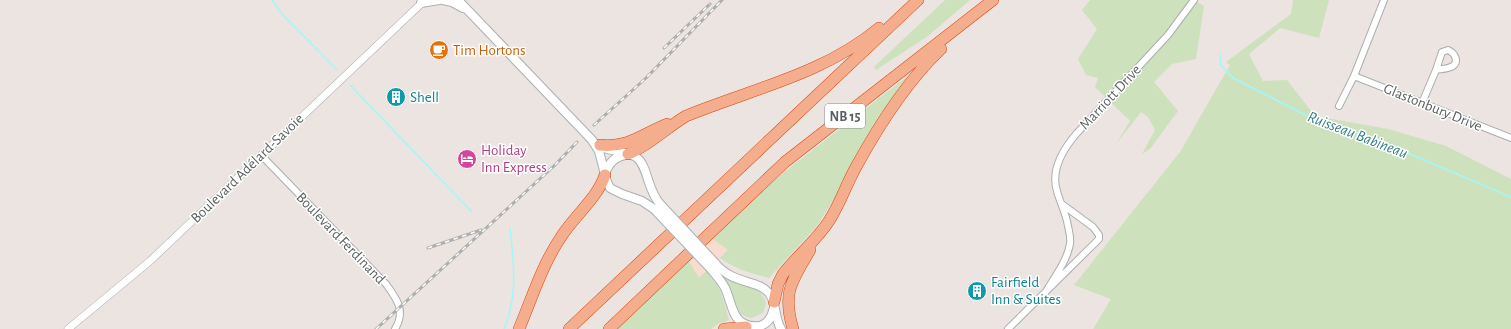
<svg xmlns="http://www.w3.org/2000/svg" width="1511" height="329" font-family="'Alegreya Sans',sans-serif">
<rect width="100%" height="100%" fill="#ebe4e0"/>
<path fill="#cde1bd" d="M945,0H970L928,36L876,70L874,67Z
M1090,0H1194L1204,6L1196,59L1172,64L1154,82L1178,111L1150,149L1142,154L1155,130L1148,117L1141,112L1116,144L1130,121L1095,87L1098,78L1086,75L1078,59L1097,29L1082,10Z
M1293,0H1329L1319,38L1280,28L1249,54L1263,81L1287,80L1315,116L1388,129L1446,146L1511,179V329H1093L1111,299L1074,285L1180,152L1230,65L1226,62L1291,14Z
M914,71L817,226L769,278C751,273 735,269 720,258L728,250L699,278L707,270C721,285 724,302 729,320L718,324L711,329H616L764,188Z
M726,277C740,283 761,286 766,303L763,313L752,318C732,317 733,293 725,279Z"/>
<path fill="#f7dccf" d="M713,239L728,250L699,278L689,262Z"/>
<g fill="none" stroke-linecap="round" stroke-linejoin="round">
<path stroke="#a2f8f8" stroke-width="1.5" d="M272,0L281,13L336,69
M1221,55L1220,64L1233,78L1325,125L1351,131L1377,140L1511,197
M350,85L472,212
M504,329C518,295 514,264 510,228"/>
<defs>
<path id="minor" d="M1354,76L1511,138
M1422,103L1436,70C1441,69 1448,69 1453,66C1459,61 1455,53 1448,50L1442,52L1436,70
M1339,106L1354,76L1384,0
M261,155L386,284C397,299 406,311 395,329
M1045,293C1054,278 1067,261 1070,244C1071,238 1069,231 1068,226C1066,213 1060,203 1057,191C1050,169 1064,148 1077,133L1168,35L1194,0
M1008,329L1099,239V235L1093,227L1063,205"/>
<path id="tertiary" d="M68,329L150,261L425,0"/>
<path id="secondary" d="M422,0L421,3L439,0
M443,0L452,2L463,8
M458,0L592,140L599,151L607,182L610,188L622,194L642,201L654,209
M602,147C613,152 626,151 636,157C648,165 647,190 660,204
M605,174C608,164 614,157 625,155
M715,263C733,285 757,279 769,293C777,303 774,318 781,329
M710,268C715,274 721,280 725,288C733,304 731,329 760,326C769,323 772,316 774,307"/>
<path id="motorway" d="M600,145C629,148 642,134 667,124
M628,154C650,145 666,128 686,116C752,89 824,74 879,28
M774,302L778,284L783,274C797,256 816,241 829,221C840,204 846,185 856,167C879,125 906,82 941,49
M519,329C532,298 542,265 561,237C574,216 597,199 605,175
M569,329L918,0
M609,329L785,162L993,0
M724,329L746,327
M793,329C782,292 792,281 810,250"/>
</defs>
<use href="#minor" stroke="#aaaeb0" stroke-width="8"/>
<use href="#tertiary" stroke="#aaaeb0" stroke-width="8"/>
<use href="#secondary" stroke="#abb1b3" stroke-width="10"/>
<use href="#motorway" stroke="#db440f" stroke-width="12"/>
<use href="#minor" stroke="#fff" stroke-width="6"/>
<use href="#tertiary" stroke="#fff" stroke-width="7"/>
<use href="#secondary" stroke="#fff" stroke-width="8"/>
<use href="#motorway" stroke="#f5ae8d" stroke-width="11"/>
<defs>
<path id="rail" d="M664,48L710,4
M594,125L646,78L722,0
M428,248L481,230
M376,329L555,165L577,142"/>
</defs>
<use href="#rail" stroke="#adaeae" stroke-width="3"/>
<use href="#rail" stroke="#fff" stroke-width="1.5" stroke-dasharray="4.5" stroke-linecap="butt"/>
<defs>
<path id="secondary-bridge" d="M660,204L715,263
M654,209L710,268"/>
</defs>
<use href="#secondary-bridge" stroke="#abb1b3" stroke-width="10" stroke-linecap="butt"/>
<use href="#secondary-bridge" stroke="#fff" stroke-width="8"/>
</g>
<defs>
<symbol id="cafe-disc" viewBox="-11 -11 22 22"><circle r="9.5" fill="#e8710a" stroke="#fff"/><path d="M-5.5-4.5H6V0H3Q3 3.5 0 3.5H-2.5Q-5.5 3.5-5.5 0ZM3-3.2v2h1.7v-2ZM-6 4.5H4V6H-6Z" fill="#fff"/></symbol>
<symbol id="building-disc" viewBox="-11 -11 22 22"><circle r="9.5" fill="#0f9aa8" stroke="#fff"/><path d="M-4-6H4V6H1V3H-1V6H-4ZM-2.5-4.3h1.7v1.8h-1.7ZM.8-4.3h1.7v1.8H.8ZM-2.5-1h1.7V.8h-1.7ZM.8-1h1.7V.8H.8Z" fill="#fff"/></symbol>
<symbol id="hotel-disc" viewBox="-11 -11 22 22"><circle r="9.5" fill="#d1479c" stroke="#fff"/><path d="M-6-4.5h1.5V1H6V5H4.5V3h-9V5H-6ZM-4 0a1.8 1.8 0 1 1 3.6 0ZM.5 0V-2.5h3Q6-2.5 6 0Z" fill="#fff"/></symbol>
</defs>
<g fill-rule="evenodd">
<use href="#cafe-disc" x="428" y="39" width="22" height="22"/>
<use href="#building-disc" x="385" y="86" width="22" height="22"/>
<use href="#hotel-disc" x="456" y="148" width="22" height="22"/>
<use href="#building-disc" x="966" y="280" width="22" height="22"/>
</g>
<g text-anchor="middle" stroke-width="3" stroke-linejoin="round" paint-order="stroke">
<rect fill="#fff" stroke="#8b8f90" stroke-width="1" x="825" y="104" width="40" height="24" rx="3"/>
<g font-size="14" font-weight="bold" fill="#595f60">
<text x="845" y="121">NB 15</text>
</g>
<g font-size="15" fill="#c56008" stroke="#fff" text-anchor="start">
<text x="453" y="55">Tim Hortons</text>
</g>
<g font-size="15" fill="#0d838f" stroke="#fff" text-anchor="start">
<text x="410" y="102">Shell</text>
<text x="991" y="287">Fairfield<tspan x="991" dy="17">Inn &amp; Suites</tspan></text>
</g>
<g font-size="15" fill="#595f60" stroke="#fff">
<text transform="translate(1110 97) rotate(-47)" y="5">Marriott Drive</text>
<text transform="translate(1433 107) rotate(22)" y="5">Glastonbury Drive</text>
<text transform="translate(247 168) rotate(-44)" y="5">Boulevard Adélard-Savoie</text>
<text transform="translate(341 238) rotate(46)" y="5">Boulevard Ferdinand</text>
</g>
<g font-size="15" fill="#b23c85" stroke="#fff" text-anchor="start">
<text x="481" y="155">Holiday<tspan x="481" dy="17">Inn Express</tspan></text>
</g>
<g font-size="16" font-style="italic" fill="#388087" stroke="#fff">
<text transform="translate(1358 134) rotate(21)" y="6">Ruisseau Babineau</text>
</g>
</g>
</svg>
